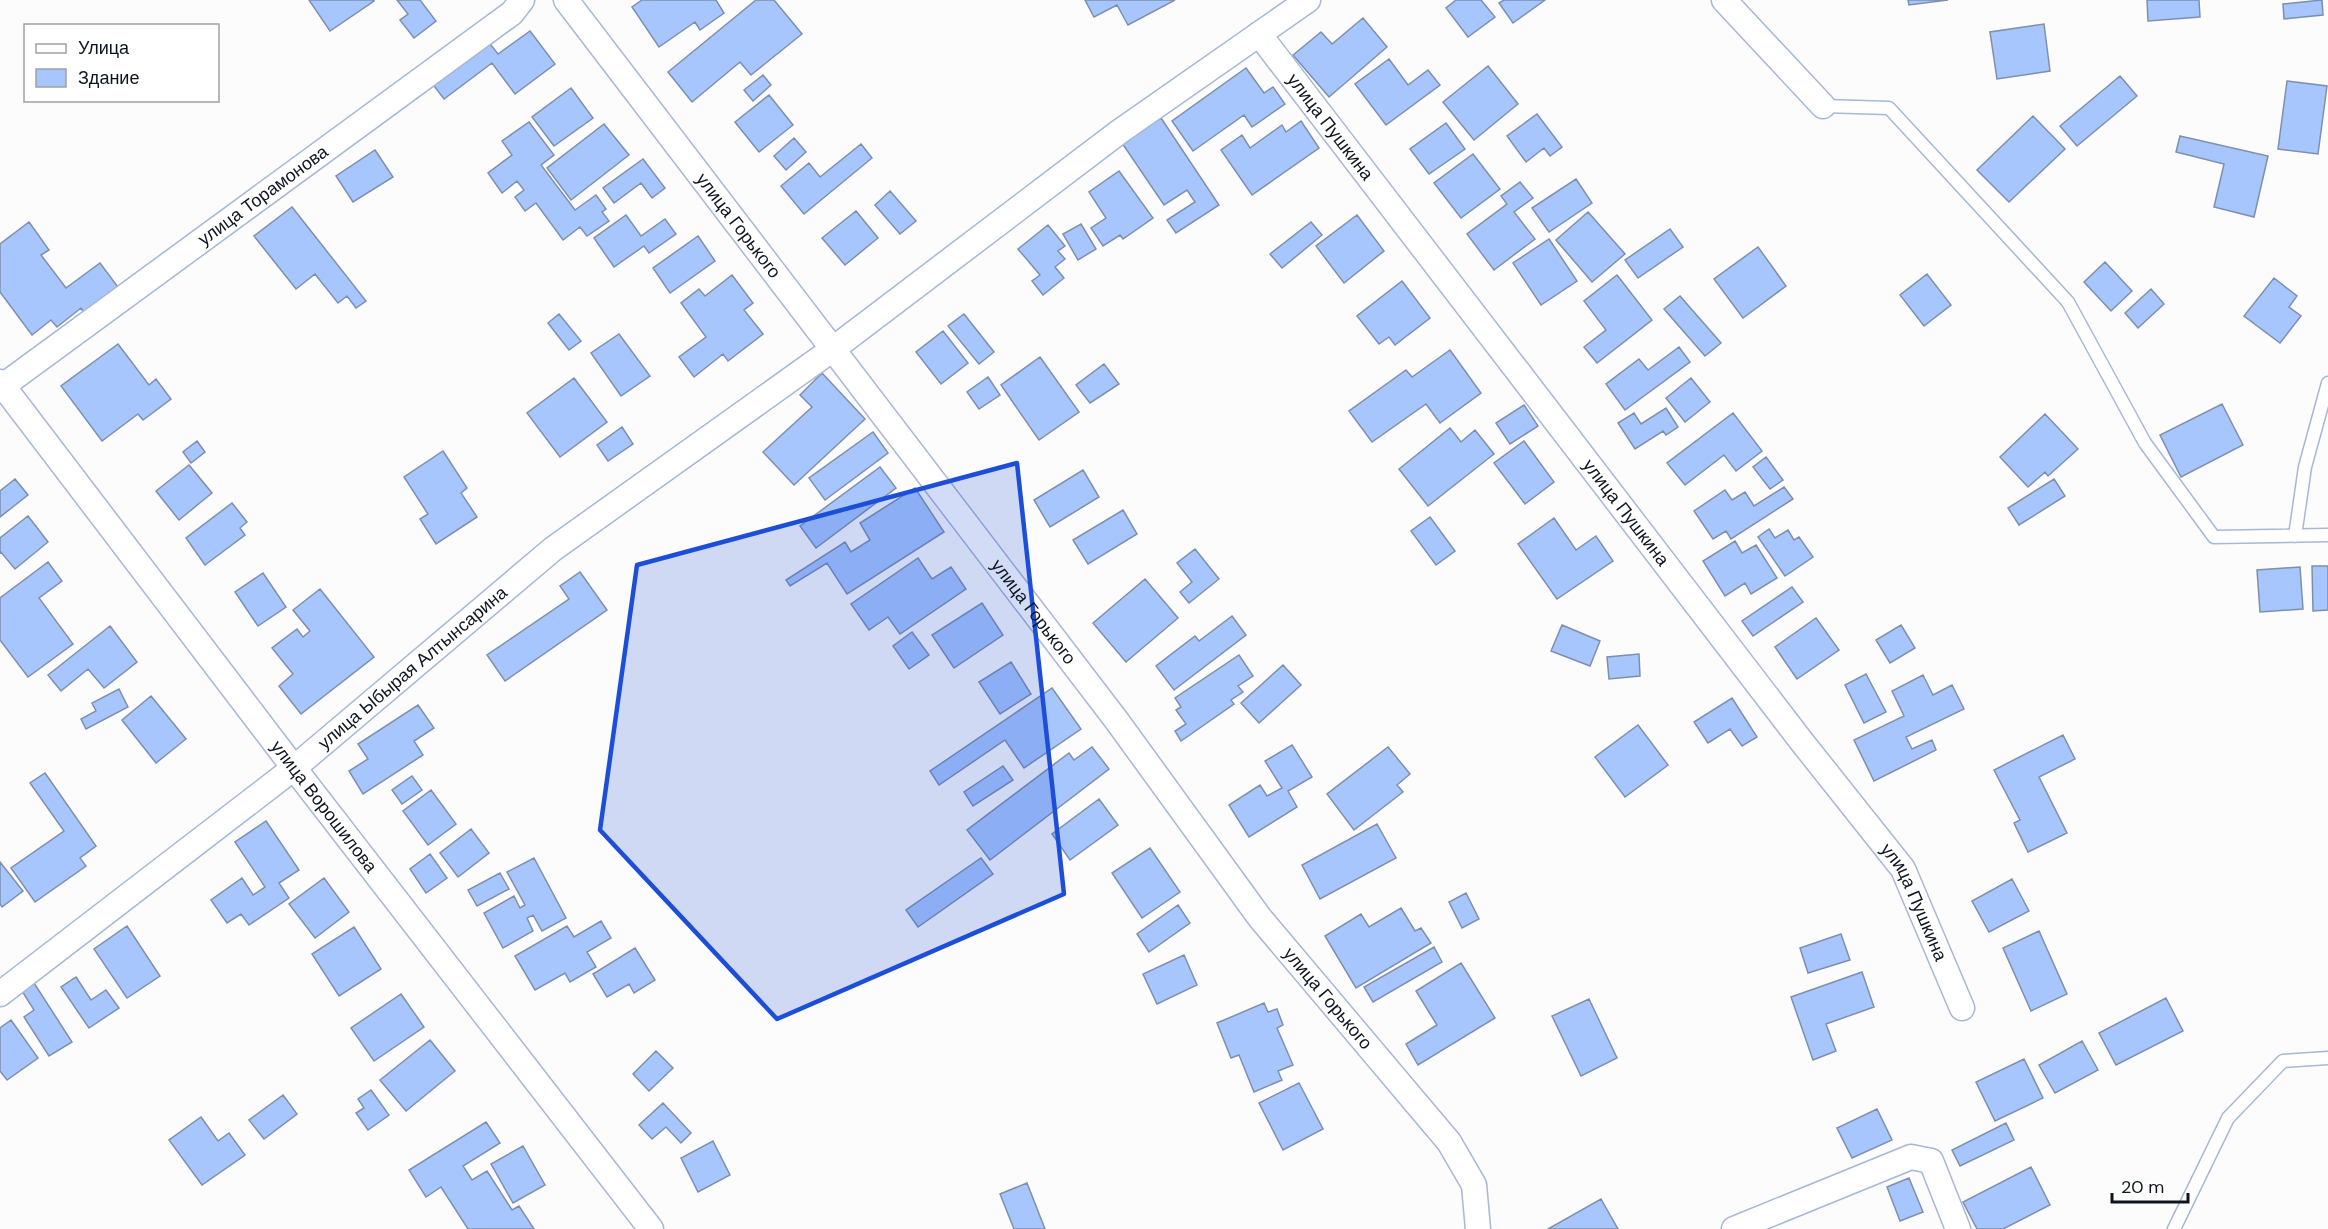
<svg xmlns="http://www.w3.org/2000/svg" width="2328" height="1229" font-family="'DM Sans',sans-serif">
<rect width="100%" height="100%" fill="#fcfcfc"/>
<path fill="#a7c6fd" stroke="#7e8fad" stroke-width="1.5" d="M309,0H374V1L330,31Z
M397,0H420L436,21L414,38L400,20L408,14Z
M642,0H716L724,13L700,30L695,22L659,47L632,7Z
M756,0H774L802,34L751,75L740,62L692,102L668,72Z
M1085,0H1175L1128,25L1117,5L1094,17Z
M1456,0H1481L1495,17L1468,37L1446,8Z
M1504,0H1545L1513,23L1499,3Z
M1908,0H1948L1909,5Z
M2147,0H2199L2200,17L2148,21Z
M2322,0L2323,15L2284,19L2283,4Z
M1363,18L1387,47L1329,97L1293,55L1321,32L1332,44Z
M2044,24L2050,71L1997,79L1990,32Z
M530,31L555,64L515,94L492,63L444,99L431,82L487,40L498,54Z
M1389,59L1408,85L1428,70L1440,85L1386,125L1355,84Z
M1488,66L1518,104L1474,140L1443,102Z
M1246,68L1264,93L1273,87L1285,104L1252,127L1244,115L1193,151L1172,121Z
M763,75L771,85L753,101L744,90Z
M2120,76L2137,96L2077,146L2060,126Z
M2287,81L2327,86L2318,154L2278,149Z
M571,88L593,118L554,146L532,117Z
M769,95L793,125L759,152L735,122Z
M1537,114L1562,147L1550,156L1544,148L1526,162L1507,136Z
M2033,116L2065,149L2009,202L1977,170Z
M1161,118L1219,205L1176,233L1167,220L1195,202L1187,190L1164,205L1122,143Z
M1301,121L1319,148L1252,195L1221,150L1242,135L1250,148L1282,125L1286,132Z
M529,122L554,155L541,165L575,210L596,195L606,209L602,212L609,221L587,236L580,227L563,240L536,203L525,211L515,197L524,190L517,181L502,193L488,173L512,155L502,141Z
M1446,123L1465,149L1429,174L1410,149Z
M604,124L629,155L571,200L547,168Z
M2180,136L2268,156L2254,217L2214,207L2224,164L2176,152Z
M794,138L806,152L786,170L774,156Z
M861,144L872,158L804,214L781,186L809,163L820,177Z
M375,150L393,177L353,202L336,176Z
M1473,154L1500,189L1461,218L1434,183Z
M643,159L665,188L652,198L641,183L614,203L603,188Z
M1119,171L1153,218L1123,239L1120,235L1103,246L1091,228L1106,218L1089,192Z
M1576,179L1592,203L1549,232L1532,208Z
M1520,182L1533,198L1514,212L1535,239L1494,270L1467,234L1507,204L1501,196Z
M890,191L916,221L900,234L875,205Z
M292,207L366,301L356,308L347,296L338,303L315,274L296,289L254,236Z
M856,211L878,238L845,265L822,238Z
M1588,212L1625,254L1592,282L1556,240Z
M626,215L641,236L665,219L676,234L649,253L644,246L614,267L594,238Z
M1357,215L1384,251L1344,283L1316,246Z
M29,222L49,250L41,255L66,288L100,263L118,287L84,313L81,308L57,327L51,320L32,335L0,292V244Z
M1311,222L1322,235L1282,268L1270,254Z
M1081,224L1096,249L1078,260L1063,234Z
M1048,225L1065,246L1058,251L1065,259L1055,267L1064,278L1043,295L1032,281L1040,275L1018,249Z
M1670,229L1683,247L1638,278L1625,260Z
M698,236L715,261L670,293L653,268Z
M1549,239L1577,281L1541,305L1513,263Z
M1758,247L1786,286L1743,318L1714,279Z
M2105,262L2132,291L2111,311L2084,282Z
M1927,274L1951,305L1924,326L1900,295Z
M732,275L753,303L744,310L763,334L728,361L723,354L694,377L679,357L706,337L681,303L699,289L705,296Z
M1617,275L1652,320L1597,363L1584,347L1606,330L1584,301Z
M2274,278L2297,296L2289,307L2301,316L2280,343L2244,316Z
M1402,281L1430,318L1395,345L1389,337L1379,344L1357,316Z
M2151,289L2164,304L2138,328L2125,313Z
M1680,296L1721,343L1705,356L1664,309Z
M559,314L581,341L569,350L548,323Z
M964,314L994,352L979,364L948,326Z
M943,331L968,363L941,384L916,352Z
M619,334L650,376L621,396L591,353Z
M118,344L149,385L156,379L171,399L143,420L138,414L102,441L61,386Z
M1679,347L1690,362L1625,410L1606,384L1639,359L1648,370Z
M1450,350L1481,393L1440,423L1426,404L1372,442L1349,411L1406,370L1412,377Z
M1040,357L1079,412L1039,440L1001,385Z
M1104,364L1119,384L1090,403L1076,385Z
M822,373L865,419L794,485L763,452L812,407L800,395Z
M988,377L1000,395L979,409L967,392Z
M574,378L607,422L560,457L527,413Z
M1691,378L1710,402L1685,422L1666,398Z
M2222,404L2243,445L2181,477L2160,435Z
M1524,405L1538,426L1510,444L1496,423Z
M1666,408L1678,427L1666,435L1663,431L1635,449L1618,423L1634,413L1641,424Z
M1733,413L1762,451L1736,471L1724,455L1685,485L1667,463Z
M2045,414L2078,449L2048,476L2045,472L2028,487L2000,457Z
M622,427L633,444L608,461L597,445Z
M1450,428L1461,442L1475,430L1494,454L1428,506L1399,469Z
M873,432L888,453L825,500L809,478Z
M197,441L205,452L191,463L183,452Z
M1524,441L1554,482L1525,504L1494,463Z
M443,451L467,488L461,493L477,517L436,544L420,519L428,514L404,477Z
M1766,457L1783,480L1770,489L1753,467Z
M189,465L212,493L179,520L156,491Z
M880,467L896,488L816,548L800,526Z
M1083,470L1099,497L1050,527L1034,500Z
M15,479L28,495L0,517V491Z
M2054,479L2065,496L2019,525L2008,508Z
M1784,487L1793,499L1731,539L1726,531L1713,539L1694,511L1725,490L1732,500L1745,492L1754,506Z
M915,488L944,532L847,594L827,563L790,586L786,580L845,542L851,552L870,540L860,523Z
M232,503L247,522L240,528L245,535L205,565L186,538Z
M1123,510L1137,534L1088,564L1073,540Z
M28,516L48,542L15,569L1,552L0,553V538Z
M1430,517L1455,551L1436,565L1411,531Z
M1554,518L1576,550L1596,536L1613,561L1557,599L1518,544Z
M1769,529L1775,538L1788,530L1794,540L1799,537L1813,557L1785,576L1758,537Z
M1735,541L1742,553L1756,545L1777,578L1751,594L1745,583L1725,596L1703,561Z
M1195,549L1219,579L1189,603L1180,592L1192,582L1177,563Z
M918,558L932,579L951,567L966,589L900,634L888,617L869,630L851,604Z
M48,562L62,581L39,598L73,644L28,677L0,640V598Z
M2312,566H2328V610L2313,611Z
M2300,567L2303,609L2260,612L2257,570Z
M580,572L607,610L505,681L487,655L569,599L560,586Z
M263,573L286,607L258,626L235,592Z
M1145,579L1178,618L1126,662L1093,623Z
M1792,587L1803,602L1753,636L1742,621Z
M320,589L374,657L301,714L279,686L293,674L272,648L297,629L303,637L310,631L293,610Z
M982,603L1003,635L954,668L932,635Z
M1232,616L1246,635L1174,690L1156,666L1195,636L1199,641Z
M1816,618L1839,650L1797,679L1775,647Z
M1562,625L1600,641L1590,666L1551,651Z
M1901,625L1915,648L1890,663L1876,640Z
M110,626L137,662L104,688L88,669L61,691L48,675Z
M912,632L929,655L909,669L893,646Z
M1639,654L1640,676L1609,679L1607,657Z
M1239,655L1253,676L1238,686L1243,692L1231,700L1234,704L1181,741L1175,731L1186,724L1176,710L1181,707L1175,698Z
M1011,662L1031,694L1000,714L979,682Z
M1283,665L1301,685L1259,723L1241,703Z
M1866,674L1886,712L1864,723L1845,685Z
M1923,675L1933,695L1952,685L1964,709L1906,737L1912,749L1932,740L1936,750L1874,781L1854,740L1904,716L1892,691Z
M1052,688L1081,729L1024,768L1005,740L939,785L930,771Z
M119,689L128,707L86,729L81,719L96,711L92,703Z
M151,696L186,739L156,763L122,720Z
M1732,698L1757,737L1742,746L1730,729L1708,743L1694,722Z
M418,705L434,728L414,741L423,755L363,794L349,771L368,759L358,744Z
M1638,725L1668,765L1625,797L1595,757Z
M2063,735L2075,759L2039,777L2067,833L2028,852L2014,823L2020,820L1994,770Z
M1292,745L1312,777L1288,791L1297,807L1249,837L1229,805L1260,785L1267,796L1282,788L1265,761Z
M1092,747L1109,769L990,860L967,830L1069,753L1074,760Z
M1388,747L1410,774L1397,785L1403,792L1354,830L1327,794Z
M1003,766L1013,780L973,806L964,792Z
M45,773L96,846L80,858L86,866L35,902L11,868L64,831L30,783Z
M412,776L422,790L402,804L392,790Z
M431,790L456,824L428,845L403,811Z
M1099,799L1118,825L1070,860L1052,834Z
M266,821L299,870L279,883L289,898L249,925L241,914L227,923L211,900L242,878L253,895L265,887L235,842Z
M1377,824L1396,858L1320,899L1302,865Z
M471,829L489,853L458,877L440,853Z
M1150,848L1180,892L1142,918L1112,873Z
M430,854L447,878L426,893L410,869Z
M534,858L566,918L542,931L533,915L527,918L533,931L503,948L484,913L514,896L520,908L525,905L507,872Z
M981,858L993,874L918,927L906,910Z
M0,862L23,891L2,907L0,904Z
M500,873L509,889L477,906L468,890Z
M324,878L349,912L315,938L289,904Z
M2012,879L2029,911L1989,932L1972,901Z
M1466,893L1479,919L1462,928L1449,902Z
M1178,905L1190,923L1149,952L1137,934Z
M1401,908L1415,931L1421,928L1431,943L1356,988L1325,936L1361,914L1369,927Z
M601,921L611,938L587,952L596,967L570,982L565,973L535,990L515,956L567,926L574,937Z
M127,926L160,976L127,998L94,949Z
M354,927L381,969L339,996L312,954Z
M2039,931L2067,994L2031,1011L2003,948Z
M1841,934L1850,960L1808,973L1800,948Z
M1434,947L1442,962L1373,1002L1364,987Z
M635,948L655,980L634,993L629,984L607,997L593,974Z
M1184,955L1197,985L1157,1004L1143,974Z
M1461,963L1495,1018L1418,1065L1406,1044L1437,1025L1416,991Z
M1862,972L1874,1007L1826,1024L1836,1051L1813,1060L1791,997Z
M76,977L91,1000L106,990L119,1008L89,1028L61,987Z
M34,983L72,1042L49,1056L24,1017L34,1010L22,991Z
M401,994L424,1027L374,1061L351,1028Z
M2166,998L2183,1031L2116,1065L2099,1033Z
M1589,999L1617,1058L1581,1076L1552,1016Z
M1264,1003L1268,1012L1277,1009L1283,1025L1277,1028L1293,1065L1278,1071L1282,1080L1254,1092L1239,1055L1231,1058L1217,1023Z
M11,1020L38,1058L7,1080L0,1071V1028Z
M430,1040L455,1071L406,1111L380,1080Z
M2082,1041L2098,1070L2055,1093L2039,1065Z
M656,1051L673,1068L649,1091L633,1074Z
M2024,1059L2043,1098L1995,1121L1976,1082Z
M1299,1083L1323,1129L1283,1150L1259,1103Z
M371,1090L389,1115L368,1130L356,1113L364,1108L358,1099Z
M283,1095L297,1114L264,1139L249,1120Z
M663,1103L691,1133L681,1143L666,1127L652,1139L639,1125Z
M1877,1109L1892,1140L1852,1158L1837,1128Z
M201,1117L218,1141L229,1133L245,1155L202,1185L169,1140Z
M486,1122L500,1143L463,1166L472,1180L487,1171L512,1210L519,1206L534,1229H468L441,1187L426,1197L409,1170Z
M2006,1123L2014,1140L1960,1166L1952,1150Z
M713,1141L730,1175L698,1192L681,1158Z
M523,1146L545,1185L513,1203L491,1164Z
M2031,1167L2050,1205L2003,1229H1977L1963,1202Z
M1909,1178L1923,1212L1900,1221L1887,1187Z
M1027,1183L1045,1229H1014L1000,1194Z
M1601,1199L1618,1229H1548Z"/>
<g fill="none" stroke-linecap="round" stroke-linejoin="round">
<defs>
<path id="service" d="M1823,106L1889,108L2068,302L2145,443L2214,537L2328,535
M2295,536L2305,467L2328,383
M2174,1229L2228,1118L2283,1061L2328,1058"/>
<g id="minor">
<path id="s1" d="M566,0L1117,721L1260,918L1449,1142L1474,1185L1478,1229"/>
<path d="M1724,0L1823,106"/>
<path id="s2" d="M1259,34L1802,742L1903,869L1962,1008"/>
<path id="s3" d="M0,382L294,768L651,1229"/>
<path id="s4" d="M0,388L512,13L522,0"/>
<path id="s5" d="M0,994L294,768L553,549L833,349L1119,132L1308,0"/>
<path d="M1734,1229L1911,1157L1931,1161L1958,1229"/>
</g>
</defs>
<use href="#service" stroke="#a6b8d6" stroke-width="15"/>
<use href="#minor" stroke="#a6b8d6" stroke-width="27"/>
<use href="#service" stroke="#fff" stroke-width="12"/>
<use href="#minor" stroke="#fff" stroke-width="24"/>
</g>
<path fill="#1d4ed8" fill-opacity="0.2" stroke="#1d4ed8" stroke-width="4.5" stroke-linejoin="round" d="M1017,463L1064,894L777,1019L600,830L637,565Z"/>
<g text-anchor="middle" stroke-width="4.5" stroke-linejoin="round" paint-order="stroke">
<g font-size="18" fill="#0e151f" stroke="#fff">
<text dy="6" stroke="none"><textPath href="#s2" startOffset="117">улица Пушкина</textPath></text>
<text dy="6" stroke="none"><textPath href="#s4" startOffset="326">улица Торамонова</textPath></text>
<text dy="6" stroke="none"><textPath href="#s1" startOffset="284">улица Горького</textPath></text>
<text dy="6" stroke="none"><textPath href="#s2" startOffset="603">улица Пушкина</textPath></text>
<text dy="6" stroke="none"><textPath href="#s1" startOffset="770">улица Горького</textPath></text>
<text dy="6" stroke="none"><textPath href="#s5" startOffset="526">улица Ыбырая Алтынсарина</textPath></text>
<text dy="6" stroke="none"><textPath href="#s3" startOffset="534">улица Ворошилова</textPath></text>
<text dy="6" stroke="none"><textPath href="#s2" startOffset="1089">улица Пушкина</textPath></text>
<text dy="6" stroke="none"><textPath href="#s1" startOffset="1256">улица Горького</textPath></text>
</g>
</g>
<rect x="24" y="24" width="195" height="78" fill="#ffffff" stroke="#9fa1a5" stroke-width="1.5"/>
<rect x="36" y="44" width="30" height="9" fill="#ffffff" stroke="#9fa1a5" stroke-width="1.5"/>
<text x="78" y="54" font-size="18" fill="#0e151f">Улица</text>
<rect x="36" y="69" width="30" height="18" fill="#a7c6fd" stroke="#9fa1a5" stroke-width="1.5"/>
<text x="78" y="84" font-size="18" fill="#0e151f">Здание</text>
<path d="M2112 1193v9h76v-9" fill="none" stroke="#0e151f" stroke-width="3"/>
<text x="2121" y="1193" font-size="18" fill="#0e151f" stroke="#ffffff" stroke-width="4.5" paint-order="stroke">20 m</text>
</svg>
